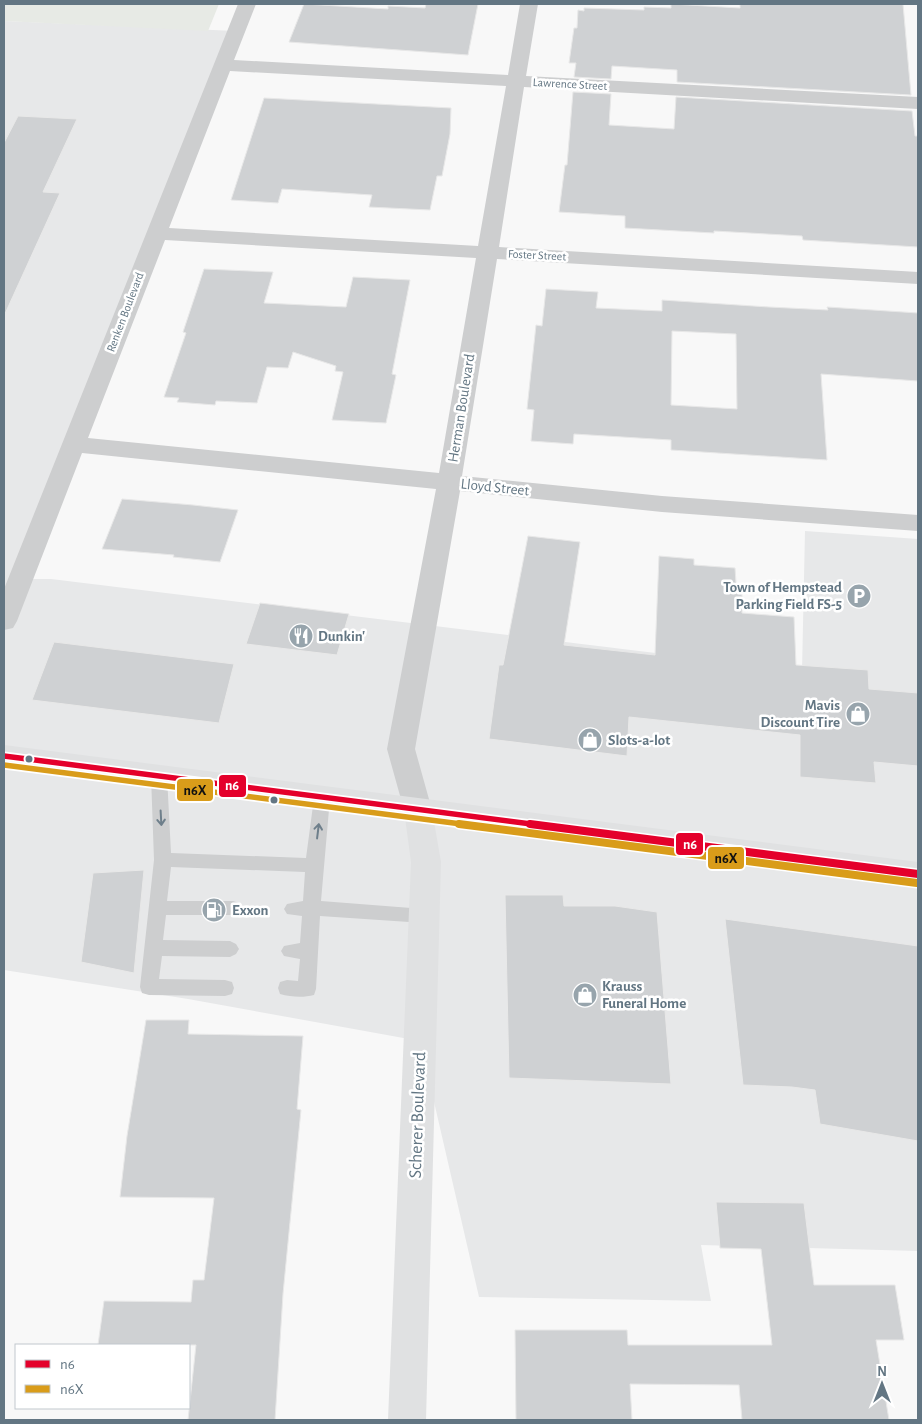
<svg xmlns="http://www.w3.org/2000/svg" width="922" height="1424" font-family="'Alegreya Sans',sans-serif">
<rect width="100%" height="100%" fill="#f8f8f8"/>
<path fill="#e7e8e9" d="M4,21L236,31L28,579H51L802,671L805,531L918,539V1251L701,1245L711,1301L479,1297L420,1041L188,999L4,970Z"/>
<path fill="#e7eae5" d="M4,4H219L208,31L4,21Z"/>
<path fill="#cfd1d3" stroke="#e8e8e8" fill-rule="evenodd" d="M304,4L388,9V6L425,8L426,4H478L468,55L289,42Z
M671,4L740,8V4H903L911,95L677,82V70L612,66L611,79L574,77L576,63H569L574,28H577L578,10L584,11V8L644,10V7L671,8Z
M573,92L611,94L609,125L674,129L676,97L912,111L915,136H918V247L803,240L802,236L714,231V233L625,228V216L559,212L565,165H567Z
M264,98L451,108L450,134L442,176H437L430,210L369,207L372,195L282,189L278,203L231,200Z
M18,116L77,119L43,192L60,193L4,316V143Z
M204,269L273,272L264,303L346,307L353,277L410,280L392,374L396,375L386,423L332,420L343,372L335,371L336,366L293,352L288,368L267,367L257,403L216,401L215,405L177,402L179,398L164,397L186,333L183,332Z
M546,289L598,292L596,308L662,311V300L769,307L828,310L827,307L918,313V381L821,374L827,460L671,450V440L574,434L573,444L531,441L534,410L527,409L536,325L542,326ZM672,331L736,334L737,409L671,405Z
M122,499L193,505L238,510L220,562L173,557L174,555L102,549Z
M528,536L580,542L564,645L655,655L659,556L694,559V565L735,568L736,583L742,584V613L794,617L796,665L868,670L869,689L918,693V766L874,762L876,783L800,777V735L629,717L627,756L489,739L499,665H503Z
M260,603L349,614L337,655L246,644Z
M54,642L234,664L219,723L32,700Z
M144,870L134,973L81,962L93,873Z
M505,895H563L564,906H615L657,912L671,1084L509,1078Z
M725,919L918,946V1141L820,1124L815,1090L792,1087L743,1085Z
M146,1020H189L188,1034L303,1036L297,1109L301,1110L283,1294L275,1420H188L196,1345H98L104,1301L191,1302L193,1280H204L214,1198L120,1197L127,1136Z
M716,1202L804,1203L814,1285H895L904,1340H876L889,1420H742L739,1385L630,1384L632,1420H516L515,1330H627L628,1345H772L761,1249L720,1248Z"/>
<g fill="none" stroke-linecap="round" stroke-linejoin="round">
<path fill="#cdcecf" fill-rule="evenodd" d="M159,769L165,771L167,776L171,853L306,858L314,798L316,793L322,791L328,793L330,798L321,901L424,909L430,911L433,916L430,921L424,923L320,916L316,989L314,995C303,998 291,997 280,994L278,988L280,982L287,980L298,981L300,959L284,956L281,951L284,946L300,943L302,916L287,914L284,909L287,904L303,901L305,872L171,867L167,901H233L239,903L242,908L239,913L233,915H166L163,940L230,941L236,944L239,949L236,954L230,957L162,956L159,979L225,980L232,982L234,988L232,994L225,996L149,995L142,993L140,987L154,860L151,776L153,771Z"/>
<path fill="#cdcecf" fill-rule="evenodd" d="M238,4H256L234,60L508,75L520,4H538L526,76L918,97V109L524,87L499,247L918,272V284L497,259L462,476L662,496L918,515V531L662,512L460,491L415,749L432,810L428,818L418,821L408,818L404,810L387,749L436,489L82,453L17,621L13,628L4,630V589ZM230,71L506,86L478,246L169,228ZM165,240L476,258L439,473L88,438Z"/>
<path fill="#e0e1e2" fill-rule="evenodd" d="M418,799L428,802L432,810L441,862L426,1420H388L411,862L404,810L408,802Z"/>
<path fill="#e0e1e2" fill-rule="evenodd" d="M4,745L918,862V886L4,767Z"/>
<defs>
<path id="bus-1-far1" d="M4,756L539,825"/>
<path id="bus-1" d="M530,824L918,874"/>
<path id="bus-2-far1" d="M4,765L469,825"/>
<path id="bus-2" d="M459,824L917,883"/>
</defs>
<use href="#bus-1-far1" stroke="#fff" stroke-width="9"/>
<use href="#bus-1" stroke="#fff" stroke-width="11"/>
<use href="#bus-2-far1" stroke="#fff" stroke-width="9"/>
<use href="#bus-2" stroke="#fff" stroke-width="11"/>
<use href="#bus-1-far1" stroke="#e4002b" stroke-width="5.5"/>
<use href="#bus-1" stroke="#e4002b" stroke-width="8"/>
<use href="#bus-2-far1" stroke="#d99c1a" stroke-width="5.5"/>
<use href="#bus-2" stroke="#d99c1a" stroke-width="8"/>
</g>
<defs><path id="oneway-shaft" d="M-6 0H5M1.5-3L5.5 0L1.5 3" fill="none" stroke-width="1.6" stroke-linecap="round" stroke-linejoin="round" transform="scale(1.25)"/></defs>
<g stroke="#6e7f8b">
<use href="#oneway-shaft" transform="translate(161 818) rotate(87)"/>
<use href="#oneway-shaft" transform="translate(318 831) rotate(-83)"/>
</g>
<defs>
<symbol id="parking-disc" viewBox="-11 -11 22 22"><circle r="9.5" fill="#97a4ac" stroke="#fff"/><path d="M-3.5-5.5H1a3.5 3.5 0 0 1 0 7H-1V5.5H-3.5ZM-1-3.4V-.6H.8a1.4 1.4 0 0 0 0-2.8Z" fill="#fff"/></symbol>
<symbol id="restaurant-disc" viewBox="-11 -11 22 22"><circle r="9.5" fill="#97a4ac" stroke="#fff"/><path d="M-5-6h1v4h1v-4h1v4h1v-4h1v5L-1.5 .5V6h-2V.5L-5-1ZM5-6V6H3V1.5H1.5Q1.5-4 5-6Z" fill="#fff"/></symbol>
<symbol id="shop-disc" viewBox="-11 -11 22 22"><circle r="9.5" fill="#97a4ac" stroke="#fff"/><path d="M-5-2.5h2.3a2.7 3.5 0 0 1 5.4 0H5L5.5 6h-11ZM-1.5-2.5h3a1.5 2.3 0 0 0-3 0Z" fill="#fff"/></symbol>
<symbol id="fuel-disc" viewBox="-11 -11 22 22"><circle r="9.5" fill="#97a4ac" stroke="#fff"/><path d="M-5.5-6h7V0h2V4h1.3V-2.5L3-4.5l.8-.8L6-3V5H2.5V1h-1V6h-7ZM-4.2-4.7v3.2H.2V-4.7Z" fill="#fff"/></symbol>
</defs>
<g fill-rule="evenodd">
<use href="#parking-disc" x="845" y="582" width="28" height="28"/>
<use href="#restaurant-disc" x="287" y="622" width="28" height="28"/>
<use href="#shop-disc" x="844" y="700" width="28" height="28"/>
<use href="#shop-disc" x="576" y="726" width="28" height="28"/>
<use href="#fuel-disc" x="200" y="896" width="28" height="28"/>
<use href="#shop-disc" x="571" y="981" width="28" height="28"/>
</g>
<g fill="#637683" stroke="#fff" stroke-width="2">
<circle cx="29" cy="759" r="4.5"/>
<circle cx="274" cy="800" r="4.5"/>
</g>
<g text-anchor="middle" stroke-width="5" stroke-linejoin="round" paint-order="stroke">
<g font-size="12" fill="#637683" stroke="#fff">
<text transform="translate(570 84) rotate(3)" y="4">Lawrence Street</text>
<text transform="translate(537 255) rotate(3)" y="4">Foster Street</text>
<text transform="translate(125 312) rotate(-69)" y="4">Renken Boulevard</text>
</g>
<g font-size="15" fill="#637683" stroke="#fff">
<text transform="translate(461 408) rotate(-81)" y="5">Herman Boulevard</text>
<text transform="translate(495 487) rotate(6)" y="5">Lloyd Street</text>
</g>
<g font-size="15" font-weight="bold" fill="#637683" stroke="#fff" text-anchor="start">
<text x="842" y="592" text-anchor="end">Town of Hempstead<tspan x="842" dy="17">Parking Field FS-5</tspan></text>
<text x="318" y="641">Dunkin'</text>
<text x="840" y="710" text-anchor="end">Mavis<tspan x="840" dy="17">Discount Tire</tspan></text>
<text x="608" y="745">Slots-a-lot</text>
<text x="232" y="915">Exxon</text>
<text x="602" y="991">Krauss<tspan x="602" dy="17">Funeral Home</tspan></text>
</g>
<g font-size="18" fill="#637683" stroke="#fff">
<text transform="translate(417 1115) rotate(-88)" y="6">Scherer Boulevard</text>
</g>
</g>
<g stroke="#fff" stroke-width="2">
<rect x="218" y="774" width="29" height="24" rx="5" fill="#e4002b"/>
<rect x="176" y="778" width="38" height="24" rx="5" fill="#d99c1a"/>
<rect x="675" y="832" width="29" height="24" rx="5" fill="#e4002b"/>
<rect x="707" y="846" width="38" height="24" rx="5" fill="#d99c1a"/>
</g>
<g font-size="14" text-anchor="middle" font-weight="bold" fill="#fff">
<text x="232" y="790">n6</text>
<text x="690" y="849">n6</text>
</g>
<g font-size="14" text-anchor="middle" font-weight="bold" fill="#111">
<text x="195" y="795">n6X</text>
<text x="726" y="863">n6X</text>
</g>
<rect width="922" height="1424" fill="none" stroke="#637683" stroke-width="10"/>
<rect x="15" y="1344" width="175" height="65" fill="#ffffff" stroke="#c1c8cd"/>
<rect x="25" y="1360" width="25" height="8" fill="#e4002b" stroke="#c1c8cd"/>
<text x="60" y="1369" font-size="15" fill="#637683">n6</text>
<rect x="25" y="1385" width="25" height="8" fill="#d99c1a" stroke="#c1c8cd"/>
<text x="60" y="1394" font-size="15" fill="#637683">n6X</text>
<g transform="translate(882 1384)" stroke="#ffffff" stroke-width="4" paint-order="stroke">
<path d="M0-4L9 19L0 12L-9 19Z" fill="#637683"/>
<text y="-8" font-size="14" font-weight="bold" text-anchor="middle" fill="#637683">N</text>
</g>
</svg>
